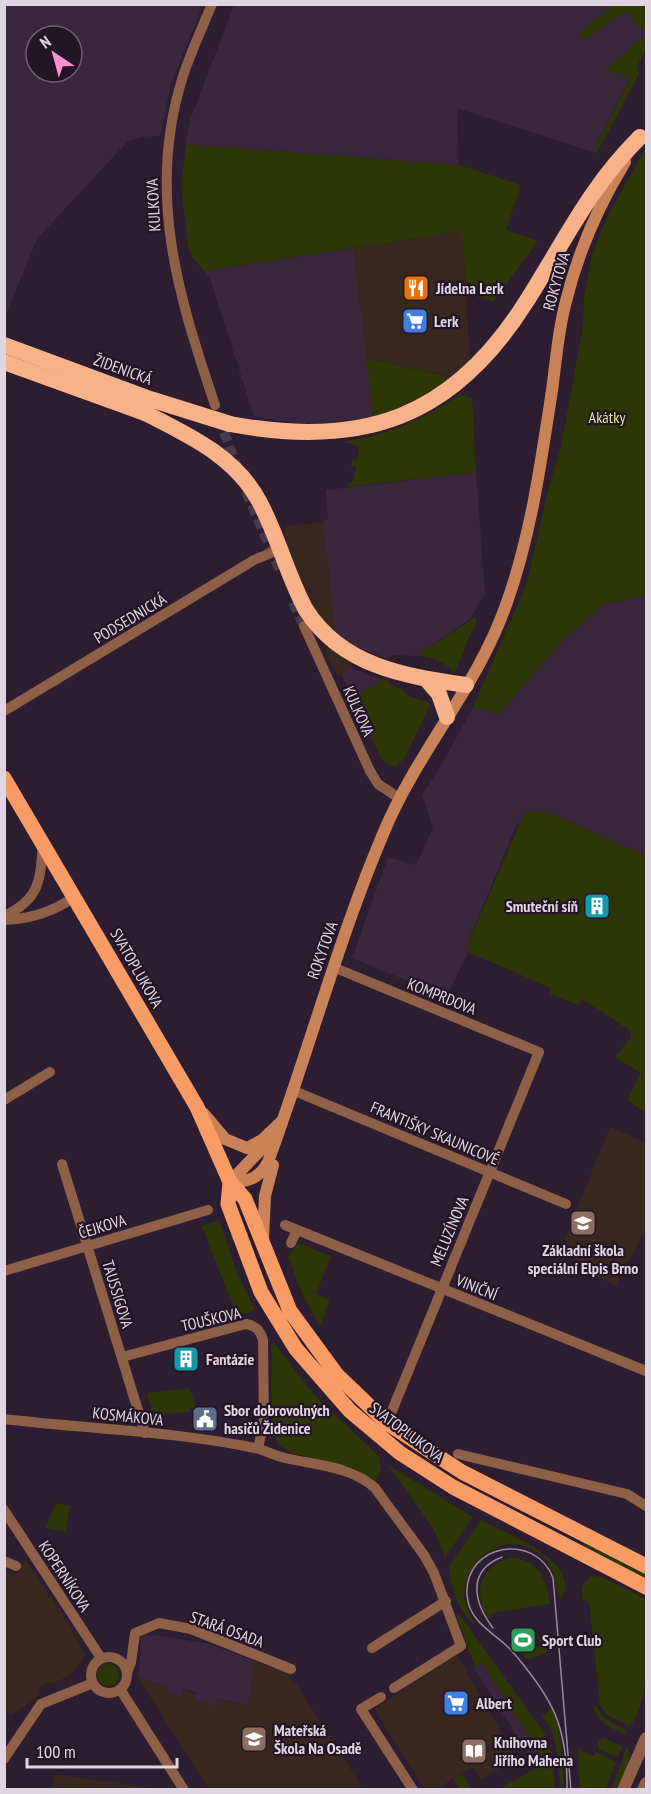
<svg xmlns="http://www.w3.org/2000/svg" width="651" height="1794" font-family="'PT Sans Narrow',sans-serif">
<rect width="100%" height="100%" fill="#2d1d30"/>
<path fill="#38271f" d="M463,231L471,381L366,358L353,248Z
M324,522L335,630L352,668L337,675L313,627L288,558L285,526Z
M610,1127L646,1143V1229L616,1285L587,1273L589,1265L558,1252L561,1243L563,1244Z
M24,1558L63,1615L86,1655L74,1671L59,1681L44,1684L40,1687L38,1697L10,1716L5,1708V1572L6,1570L17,1574Z
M457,1655L516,1758L481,1780L473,1767L436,1789H424L374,1709Z
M254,1661L285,1672L297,1685L363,1789H209L138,1678L169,1686L180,1696L184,1688L214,1705L216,1699L232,1703L250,1693Z
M55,1774L89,1779L156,1789H51Z"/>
<path fill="#3a263d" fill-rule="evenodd" d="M5,4L203,5L171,84L160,136L140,137L127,142L37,239L5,317ZM36,36H72V72H36Z
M234,5H646V34L606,70L630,77L593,152L457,108L459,165L186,144L189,123Z
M353,248L374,418L337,424L293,423L254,416L210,279L204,271Z
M476,472L485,594L470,619L416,656L392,655L387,659L360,648L351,665L335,630L323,520L328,519L326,490Z
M646,596V856L548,812L517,824L469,939L468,952L447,997L352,958L388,857L416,865L433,827L422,795L441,766L473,707L499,714L558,645L603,604Z
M352,668L369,675L382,679L353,700L341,673Z
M156,1635L210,1644L254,1661L248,1705L217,1699L214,1706L195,1700L197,1693L184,1688L180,1697L167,1693L168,1686L139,1678L141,1636Z
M482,1662L543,1758L534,1763L474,1668Z"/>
<path fill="#2d3605" d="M614,4L646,5V33L625,12L583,40L579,34Z
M646,34V50L637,66L639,74L597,153L593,152L630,78L605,70Z
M186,144L459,165L521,185L506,230L538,241L493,302L467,293L462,231L204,271L189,253L181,186Z
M646,147V596L603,604L558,645L499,714L473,707L527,583L547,494L561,447L583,326L584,296L592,255L607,217Z
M366,358L454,378L421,398L374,418Z
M461,394L472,398L476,472L347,487L348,483L353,481L356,466L351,467L352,460L357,459L359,446L342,442C386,436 424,419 461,394Z
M475,617L477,622C465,641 464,656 454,673C444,660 431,656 416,656Z
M382,679L389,681V684L401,689L411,697L431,703L404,759L396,766L386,764L381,758L353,700Z
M525,812H548L646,856V1113L627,1100L641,1073L615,1057L631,1037V1031L582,999L578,1005L550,994L551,988L468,952L469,940Z
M219,1220L236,1270L255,1310L237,1316L202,1226Z
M298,1243L331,1256L316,1294L330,1300L320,1326L305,1300L288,1257Z
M274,1343L316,1397L379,1456L381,1470L376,1481L351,1467L291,1453L278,1444L272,1430L271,1344Z
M190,1388L196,1408H190V1412L153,1415L147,1393Z
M388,1465L473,1517L445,1557L433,1528Z
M55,1503L70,1506L66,1532L46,1528Z
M481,1520C505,1533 585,1562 561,1600C554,1593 558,1570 542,1556C498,1518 439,1580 476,1624C458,1615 451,1585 449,1567Z
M583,1542L646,1572V1580L582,1548Z
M513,1558C540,1561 547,1580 550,1604L496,1612L488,1617C471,1591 482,1563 513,1558Z
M592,1576L602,1577L646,1599C647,1635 651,1703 630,1726L607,1715L600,1705L589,1602L582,1599C581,1588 582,1582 592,1576Z
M456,1615H460L543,1731L551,1752L543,1758L482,1663L475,1667Z
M547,1645L546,1653L527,1660L522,1653L525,1648Z
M97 1675a11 11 0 1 1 22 0a11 11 0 1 1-22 0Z
M593,1705L596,1706L604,1718L626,1730L625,1734C610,1727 596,1723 593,1705Z
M552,1708L560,1733L564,1789H560L556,1746L551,1729L542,1716Z
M604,1738L622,1746L618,1757L599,1749L598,1742Z
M627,1746C634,1761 622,1776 616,1789L611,1790Z
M578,1750L594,1756L596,1752L616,1762L606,1789H580Z
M549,1761H553L555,1789H499Z
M462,1774L472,1789H460L453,1780Z"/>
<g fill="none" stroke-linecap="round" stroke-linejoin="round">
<path stroke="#48394b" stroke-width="10" stroke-dasharray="10 5" stroke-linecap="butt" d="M219,418L237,468
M246,491L281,573
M293,602L304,626"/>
<path stroke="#8e6047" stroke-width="10" d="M212,4C202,28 191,52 183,76C146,192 178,295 215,405
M304,626L370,771L378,784L399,798
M4,711L254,560L271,553
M4,916C41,899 40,879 43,843
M4,920C31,919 54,912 75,896
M333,967L539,1052L387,1423
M292,1090L566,1204
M4,1100L50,1072
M62,1164L145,1433
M285,1225L646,1371
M291,1243L297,1230
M4,1271L208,1210
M122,1357L246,1324C256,1326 260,1330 263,1340L264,1422L258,1448
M4,1419C87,1429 173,1431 255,1448C265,1450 274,1456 285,1458C315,1465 351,1466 375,1488L424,1555L434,1573L461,1646L394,1688
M458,1454L627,1494L646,1506
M4,1510L101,1658
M4,1561L16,1566
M372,1648L446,1601
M91 1675a18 18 0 1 1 36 0a18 18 0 1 1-36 0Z
M127,1673L131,1663L135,1633L159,1623L191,1629L291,1669
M120,1689L184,1790
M381,1697L361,1709L413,1790
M4,1759L41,1704L93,1683"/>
<path stroke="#8e6047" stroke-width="12" d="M623,1790L646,1738
M643,1790L646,1783"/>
<path stroke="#ca8258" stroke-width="12" d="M203,1113L225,1139L247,1148L262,1140L282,1121
M230,1182C248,1182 259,1179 268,1162C309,1051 339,936 386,827C419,750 478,685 506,605C531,536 541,462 552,390C556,361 558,333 565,305C577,255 598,206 625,162
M230,1182L269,1141
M263,1239L265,1196L273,1165"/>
<path stroke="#f99b65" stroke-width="15" d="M4,778L197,1107L230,1182L245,1199L290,1311L337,1375L387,1423L462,1472L646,1566
M230,1182L228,1204L261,1292L296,1349L350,1411L400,1453L453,1487L646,1587"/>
<path stroke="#f8b28a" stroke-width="16" d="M4,362L145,413
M230,424C363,449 453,418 526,302C565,241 588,189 640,137
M306,610C342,666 404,676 466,685
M427,680L439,694L447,717"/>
<path stroke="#978a9a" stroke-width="1.5" d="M493,1628C474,1603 466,1571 502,1557
M567,1790C568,1726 552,1697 511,1650C494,1632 469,1623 467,1595C464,1543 536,1532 553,1578L571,1790"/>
<path stroke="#f8b28a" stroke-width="16" d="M4,345L150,399L230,424
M145,413C188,435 235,456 259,501C278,536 287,575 306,610"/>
</g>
<defs>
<symbol id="restaurant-square" viewBox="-11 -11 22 22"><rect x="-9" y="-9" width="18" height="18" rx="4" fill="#e8710a" stroke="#231426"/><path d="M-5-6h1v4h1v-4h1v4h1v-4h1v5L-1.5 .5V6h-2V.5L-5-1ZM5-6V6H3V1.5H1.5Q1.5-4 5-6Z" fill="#fff"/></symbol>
<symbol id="supermarket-square" viewBox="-11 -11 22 22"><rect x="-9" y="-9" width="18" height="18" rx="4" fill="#3f7fe0" stroke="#231426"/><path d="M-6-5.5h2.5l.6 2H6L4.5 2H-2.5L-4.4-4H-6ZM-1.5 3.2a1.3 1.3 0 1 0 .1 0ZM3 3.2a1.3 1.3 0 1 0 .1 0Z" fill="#fff"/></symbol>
<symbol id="building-square" viewBox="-11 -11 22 22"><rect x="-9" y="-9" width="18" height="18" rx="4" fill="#0f9aa8" stroke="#231426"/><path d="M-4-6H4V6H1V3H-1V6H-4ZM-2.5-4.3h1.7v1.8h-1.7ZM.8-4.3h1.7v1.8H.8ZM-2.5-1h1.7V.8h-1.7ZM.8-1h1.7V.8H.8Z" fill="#fff"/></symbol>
<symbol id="school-square" viewBox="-11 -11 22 22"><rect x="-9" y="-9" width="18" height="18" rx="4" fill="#8d6e63" stroke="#231426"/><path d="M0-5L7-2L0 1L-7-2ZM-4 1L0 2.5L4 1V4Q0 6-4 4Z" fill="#fff"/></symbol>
<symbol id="civic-square" viewBox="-11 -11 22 22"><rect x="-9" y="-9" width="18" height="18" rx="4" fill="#5c6f8a" stroke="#231426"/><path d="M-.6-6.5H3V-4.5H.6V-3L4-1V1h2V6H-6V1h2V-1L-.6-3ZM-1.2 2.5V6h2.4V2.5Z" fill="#fff"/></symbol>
<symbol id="stadium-square" viewBox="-11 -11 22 22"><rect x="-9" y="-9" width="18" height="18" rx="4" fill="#2e9e5b" stroke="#231426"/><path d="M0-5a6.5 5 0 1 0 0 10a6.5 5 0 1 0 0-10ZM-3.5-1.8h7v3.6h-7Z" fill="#fff"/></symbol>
<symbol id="library-square" viewBox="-11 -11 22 22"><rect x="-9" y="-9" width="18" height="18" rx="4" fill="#8d6e63" stroke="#231426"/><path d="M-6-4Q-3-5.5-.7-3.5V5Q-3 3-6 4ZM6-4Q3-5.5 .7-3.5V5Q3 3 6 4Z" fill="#fff"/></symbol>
</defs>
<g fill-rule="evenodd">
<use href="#restaurant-square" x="401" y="273" width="30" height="30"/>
<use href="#supermarket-square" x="400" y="306" width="30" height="30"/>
<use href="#building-square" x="582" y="891" width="30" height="30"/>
<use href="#school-square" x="568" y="1208" width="30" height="30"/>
<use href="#building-square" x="171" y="1344" width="30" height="30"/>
<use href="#civic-square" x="190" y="1404" width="30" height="30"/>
<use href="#stadium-square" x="508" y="1625" width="30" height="30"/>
<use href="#supermarket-square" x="441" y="1688" width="30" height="30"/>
<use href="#school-square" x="239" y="1724" width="30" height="30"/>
<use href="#library-square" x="459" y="1736" width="30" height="30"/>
</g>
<g text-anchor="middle" stroke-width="4.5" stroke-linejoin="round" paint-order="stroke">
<g font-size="16" fill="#e0d5e2" stroke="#231426">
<text transform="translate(153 205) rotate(-93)" y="6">KULKOVA</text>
<text transform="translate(556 281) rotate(-74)" y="6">ROKYTOVA</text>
<text transform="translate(123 369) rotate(20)" y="6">ŽIDENICKÁ</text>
<text transform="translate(130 618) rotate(-31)" y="6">PODSEDNICKÁ</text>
<text transform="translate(359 711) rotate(66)" y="6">KULKOVA</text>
<text transform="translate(322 950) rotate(-70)" y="6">ROKYTOVA</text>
<text transform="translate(137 968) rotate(60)" y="6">SVATOPLUKOVA</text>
<text transform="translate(442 996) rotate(22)" y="6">KOMPRDOVA</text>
<text transform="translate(435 1133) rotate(23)" y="6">FRANTIŠKY SKAUNICOVÉ</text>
<text transform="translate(102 1226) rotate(-17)" y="6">ČEJKOVA</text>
<text transform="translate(449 1231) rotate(-67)" y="6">MELUZÍNOVA</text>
<text transform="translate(477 1287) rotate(22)" y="6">VINIČNÍ</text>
<text transform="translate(118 1294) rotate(73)" y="6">TAUSSIGOVA</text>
<text transform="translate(211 1319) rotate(-13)" y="6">TOUŠKOVA</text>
<text transform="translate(128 1416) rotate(6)" y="6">KOSMÁKOVA</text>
<text transform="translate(407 1432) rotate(37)" y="6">SVATOPLUKOVA</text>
<text transform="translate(65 1576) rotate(57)" y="6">KOPERNÍKOVA</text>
<text transform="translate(227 1629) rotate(20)" y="6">STARÁ OSADA</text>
</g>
<g font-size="16" font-weight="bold" fill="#e0d5e2" stroke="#231426" text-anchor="start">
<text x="436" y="294">Jídelna Lerk</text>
<text x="434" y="327">Lerk</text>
<text x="578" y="912" text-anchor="end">Smuteční síň</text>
<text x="583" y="1256" text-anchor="middle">Základní škola<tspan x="583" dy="18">speciální Elpis Brno</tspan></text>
<text x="206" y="1365">Fantázie</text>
<text x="224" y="1416">Sbor dobrovolných<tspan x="224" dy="18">hasičů Židenice</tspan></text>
<text x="542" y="1646">Sport Club</text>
<text x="476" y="1709">Albert</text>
<text x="274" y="1736">Mateřská<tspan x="274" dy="18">Škola Na Osadě</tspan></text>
<text x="494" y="1748">Knihovna<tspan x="494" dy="18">Jiřího Mahena</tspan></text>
</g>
<g font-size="16" fill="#d3eb8a" stroke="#231426">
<text x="607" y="423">Akátky</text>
</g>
</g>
<rect width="651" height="1794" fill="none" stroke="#e0d5e2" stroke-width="12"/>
<g transform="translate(54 54) rotate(324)"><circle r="28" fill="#231426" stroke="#6f6171" stroke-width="1.5"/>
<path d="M0-4.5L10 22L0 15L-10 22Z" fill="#f890cc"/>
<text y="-9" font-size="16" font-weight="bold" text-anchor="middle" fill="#e0d5e2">N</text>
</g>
<path d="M27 1758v9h150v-9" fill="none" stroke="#e0d5e2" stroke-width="3"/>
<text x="36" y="1758" font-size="18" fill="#e0d5e2" stroke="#231426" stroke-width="4.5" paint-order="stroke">100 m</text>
</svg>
